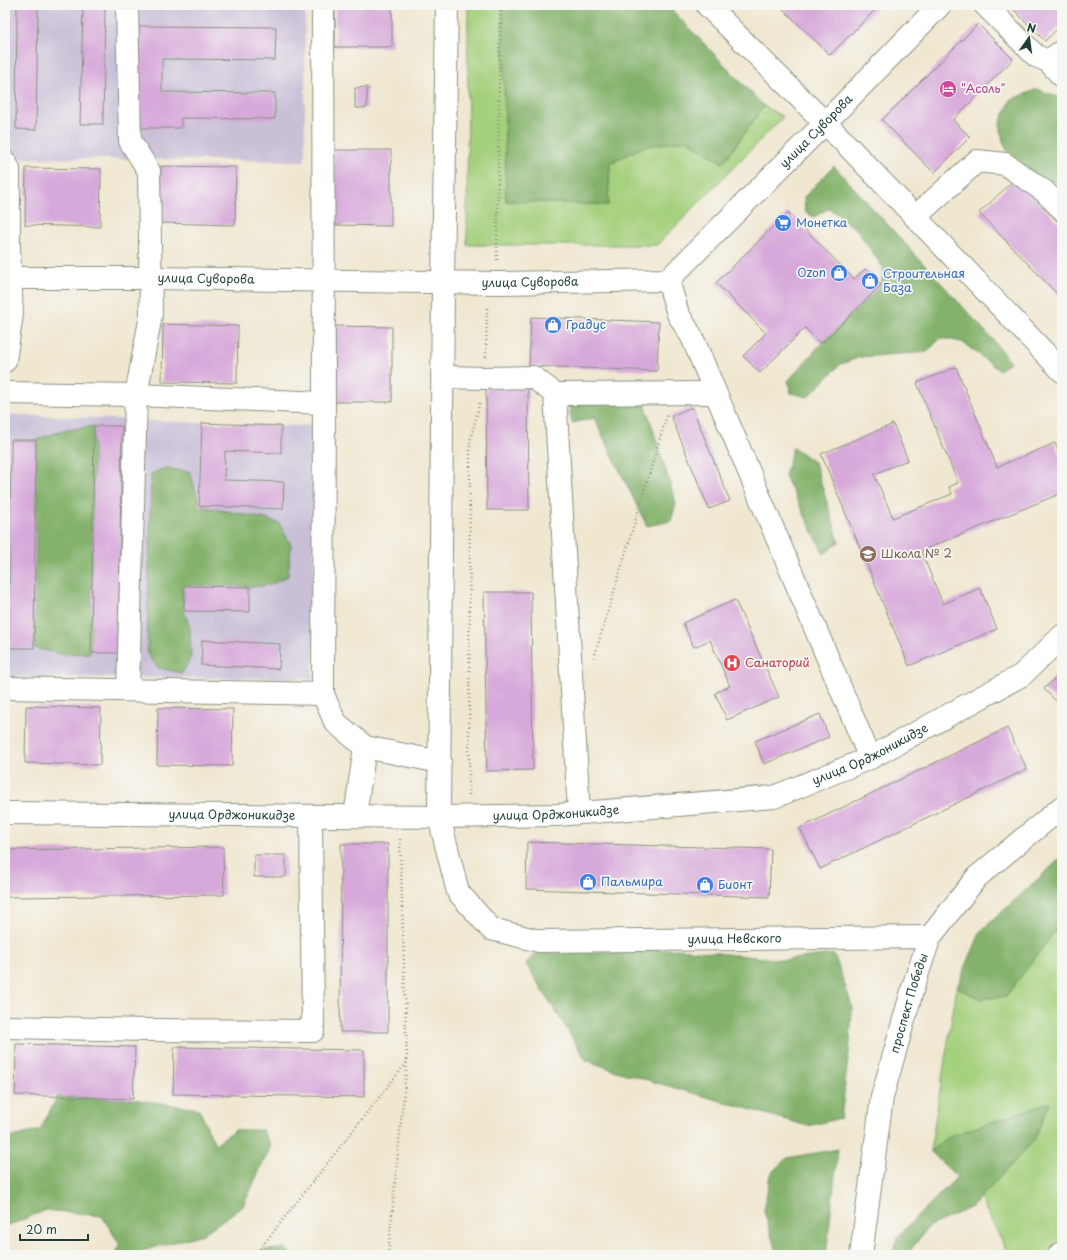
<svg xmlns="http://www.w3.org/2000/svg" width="1067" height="1260" font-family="'Playpen Sans',sans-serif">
<rect width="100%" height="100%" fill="#f6f6f2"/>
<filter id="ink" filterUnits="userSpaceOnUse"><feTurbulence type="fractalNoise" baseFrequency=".025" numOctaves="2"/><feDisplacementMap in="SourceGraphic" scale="8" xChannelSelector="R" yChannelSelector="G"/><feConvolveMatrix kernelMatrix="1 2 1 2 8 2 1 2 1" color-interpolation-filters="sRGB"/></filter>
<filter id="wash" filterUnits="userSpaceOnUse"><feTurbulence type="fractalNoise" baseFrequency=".012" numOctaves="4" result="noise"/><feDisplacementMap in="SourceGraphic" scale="16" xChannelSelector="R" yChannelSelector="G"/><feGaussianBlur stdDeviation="0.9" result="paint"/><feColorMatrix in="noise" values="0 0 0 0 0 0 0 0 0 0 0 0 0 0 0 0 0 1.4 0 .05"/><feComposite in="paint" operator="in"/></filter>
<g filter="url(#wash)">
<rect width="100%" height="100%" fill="#f0e7d0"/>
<path fill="#c9bfd7" d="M5,5H305V161L5,158Z
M5,414L202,423L281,426L315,425L313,678L5,677Z"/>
<path fill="#a5d07d" stroke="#628658" d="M468,5H503L506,201L608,205L610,163L645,146L687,140L723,163L764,106L783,117L657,245H467Z
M1062,922V1255H1009L980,1198L1034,1140L1050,1102L930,1151L957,987L980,999L1006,996Z"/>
<path fill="#84b26c" stroke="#527850" d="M503,5H667L764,106L723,163L687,140L645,146L610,163L608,205L506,201Z
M1037,89L1056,96L1062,100V182H1049L1013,164L1003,141L1000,123L1011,100Z
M834,166L994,341L1010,362L999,370L962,342L941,338L927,352L860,357L841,364L808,397L791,393L788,381L821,344L881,285L884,269L857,230L829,208L814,217L805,212L804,197Z
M567,398L645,404L676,503L671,521L647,526L594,418L572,423Z
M94,426L91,653L60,654L34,648L36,440L61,431Z
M793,447L815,463L839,542L824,554L785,476Z
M165,468L190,472L200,506L262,518L279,523L291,545L288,576L270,585L250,587L184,586V611L190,628L191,657L182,673L158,668L147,653L151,474Z
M1062,857V922L1006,996L980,999L957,987L981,931Z
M679,949L784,960L834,954L852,1006L850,1043L841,1118L808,1126L616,1071L586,1060L526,964L534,954Z
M57,1097L133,1099L199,1109L215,1144L235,1130H262L271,1146L243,1206L203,1234L131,1254L130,1255H115L120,1245L102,1216L46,1210L5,1227V1139L40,1130Z
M1050,1102L1034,1140L972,1207L928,1227L907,1255H892L897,1237L957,1177L930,1151L950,1136Z
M838,1149L826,1255H777L764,1211L770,1174L787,1158Z
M285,1248L292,1255H230Z"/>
<g id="blocks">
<path fill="#d7a9da" d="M17,5H38L36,130L16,129Z
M83,5H105L103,124H80Z
M335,5H392V47H335Z
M779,5H880L830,55Z
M1009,5H1062V24L1045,41Z
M978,24L1013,59L953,120L970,137L934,173L882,120Z
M139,26L276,27L275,60L162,59V92L275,93V119L181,118V128H138Z
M367,87V108H355V88Z
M334,150H391V226L333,225Z
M161,166L236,167L235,225L160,223Z
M26,168L101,169L100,227L25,225Z
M1016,178L1062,226V299L979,213Z
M788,212L854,279L865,269L881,285L821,344L805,328L760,373L743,356L766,333L716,283Z
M531,317L659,322L657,371L529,366Z
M163,324L238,326L237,383L162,382Z
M335,326L392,327V402H335Z
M956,367L997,467L1055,443L1062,460V493L921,551L943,604L980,588L997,629L909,666L821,454L893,424L908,460L874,474L893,518L952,494L949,487L958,483L917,383Z
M486,387H528L529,510H487Z
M692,407L730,501L709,509L671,416Z
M202,423L281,426V453L225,451L224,480L284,482L283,509L199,506Z
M94,426H122L118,653H91Z
M11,440H36L34,648H9Z
M184,586L250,587V612L184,611Z
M484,592H531L533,770L487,771Z
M735,600L779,697L727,720L715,693L730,686L710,640L694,647L683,623Z
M202,640L280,644L279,669L201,665Z
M1062,671V707L1044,689Z
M26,706L101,708L100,765L25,763Z
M158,708L233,709L232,766L157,765Z
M820,714L829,737L764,764L755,741Z
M1007,728L1027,769L820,869L800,828Z
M527,842L771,849L769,897L526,889Z
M341,844H388V1032H340Z
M223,847L224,895L5,897V850Z
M254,855H286V877H254Z
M16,1044L135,1047L133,1099L15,1095Z
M174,1047L364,1050V1097L173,1094Z"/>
</g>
</g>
<g filter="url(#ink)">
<use href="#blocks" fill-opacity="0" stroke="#889282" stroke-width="1"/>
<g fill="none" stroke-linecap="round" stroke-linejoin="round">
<defs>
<g id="minor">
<path d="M127,5L130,141L149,171L151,315L136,395L128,690"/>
<path d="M323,5L324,403L323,694L335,722L365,747L355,816"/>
<path id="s1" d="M447,5L443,283L439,817L458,892L491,929L539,941L930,937"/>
<path d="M707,5L843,141L1062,371"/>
<path d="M985,5L1036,56L1048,61L1062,51"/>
<path d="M1048,61L1062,76"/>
<path d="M5,162L9,169V248L12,314L5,361"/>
<path d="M915,217L977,161L1005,164L1044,191L1062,209"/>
<path id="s2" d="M5,278H149L497,283L668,280L825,123L940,5"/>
<path d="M668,280L678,314L692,337L870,758"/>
<path d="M442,377L486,378L533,377L555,394L715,393"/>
<path d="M5,393L136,395L324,403"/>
<path d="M555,394L579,813"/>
<path d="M5,688L323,694"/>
<path d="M365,747L440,762"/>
<path id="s3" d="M5,813L439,817L557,815L774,797L870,758L1022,675L1062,636"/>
<path d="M5,1027L147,1030L313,1031L311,816"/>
<path id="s4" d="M861,1255L882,1097L914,984L930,937L977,877L1062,807"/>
<path d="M1059,1255L1060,1254"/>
</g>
</defs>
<use href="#minor" stroke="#889282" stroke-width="24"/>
<path stroke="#889282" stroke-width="2.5" stroke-dasharray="1 3" stroke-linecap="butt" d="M497,260L500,5
M486,357L487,309L488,306
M594,658L667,415
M469,795L470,442L480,401
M255,1255L407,1062
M388,1255L407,1061L400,839"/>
<use href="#minor" stroke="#fff" stroke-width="22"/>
</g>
</g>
<defs>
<symbol id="hotel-disc" viewBox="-11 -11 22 22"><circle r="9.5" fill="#d1479c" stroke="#f6f6f2"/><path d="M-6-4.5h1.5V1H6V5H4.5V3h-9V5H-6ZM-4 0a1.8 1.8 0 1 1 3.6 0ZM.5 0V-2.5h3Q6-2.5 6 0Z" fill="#fff"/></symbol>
<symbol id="supermarket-disc" viewBox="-11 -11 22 22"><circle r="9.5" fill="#3f7fe0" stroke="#f6f6f2"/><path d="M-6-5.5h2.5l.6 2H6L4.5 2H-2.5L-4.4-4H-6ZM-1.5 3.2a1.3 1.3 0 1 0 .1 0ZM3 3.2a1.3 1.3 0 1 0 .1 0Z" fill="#fff"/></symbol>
<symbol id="shop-disc" viewBox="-11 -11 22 22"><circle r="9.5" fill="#3f7fe0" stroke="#f6f6f2"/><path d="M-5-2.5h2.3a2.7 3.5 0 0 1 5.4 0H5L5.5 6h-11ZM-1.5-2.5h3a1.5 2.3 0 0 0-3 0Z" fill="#fff"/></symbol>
<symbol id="school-disc" viewBox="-11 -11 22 22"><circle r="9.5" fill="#8d6e63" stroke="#f6f6f2"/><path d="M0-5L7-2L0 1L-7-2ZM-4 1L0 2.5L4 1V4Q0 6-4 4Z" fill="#fff"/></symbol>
<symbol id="hospital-disc" viewBox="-11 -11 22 22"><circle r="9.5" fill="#e0444e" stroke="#f6f6f2"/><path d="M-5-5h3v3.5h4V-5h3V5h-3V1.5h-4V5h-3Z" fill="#fff"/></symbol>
</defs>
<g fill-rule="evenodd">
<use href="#hotel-disc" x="938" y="79" width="20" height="20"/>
<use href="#supermarket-disc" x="773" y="213" width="20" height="20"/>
<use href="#shop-disc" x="829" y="263" width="20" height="20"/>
<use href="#shop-disc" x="860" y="271" width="20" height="20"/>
<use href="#shop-disc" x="543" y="315" width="20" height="20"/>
<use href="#school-disc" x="858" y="544" width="20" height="20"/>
<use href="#hospital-disc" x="722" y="653" width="20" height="20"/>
<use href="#shop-disc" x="578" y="872" width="20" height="20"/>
<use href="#shop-disc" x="695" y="875" width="20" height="20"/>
</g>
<g text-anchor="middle" stroke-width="3.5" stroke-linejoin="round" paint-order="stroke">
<g font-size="12" fill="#b23c85" stroke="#f6f6f2" text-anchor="start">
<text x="961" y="93">"Асоль"</text>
</g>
<g font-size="12" fill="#1f3d34" stroke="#f6f6f2">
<text dy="4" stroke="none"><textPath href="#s2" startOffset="873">улица Суворова</textPath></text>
<text dy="4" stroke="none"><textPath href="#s2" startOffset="201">улица Суворова</textPath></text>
<text dy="4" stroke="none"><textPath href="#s2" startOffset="525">улица Суворова</textPath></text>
<text dy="4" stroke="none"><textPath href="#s3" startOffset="875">улица Орджоникидзе</textPath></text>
<text dy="4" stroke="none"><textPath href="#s3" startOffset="551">улица Орджоникидзе</textPath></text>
<text dy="4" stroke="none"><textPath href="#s3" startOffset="227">улица Орджоникидзе</textPath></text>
<text dy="4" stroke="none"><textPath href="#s1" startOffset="1184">улица Невского</textPath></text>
<text dy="4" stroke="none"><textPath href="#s4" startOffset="257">проспект Победы</textPath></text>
</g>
<g font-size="12" fill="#366cbe" stroke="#f6f6f2" text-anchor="start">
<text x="796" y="227">Монетка</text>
<text x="826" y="277" text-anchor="end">Ozon</text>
<text x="883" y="278">Строительная<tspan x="883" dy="14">База</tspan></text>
<text x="566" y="329">Градус</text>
<text x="601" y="886">Пальмира</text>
<text x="718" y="889">Бионт</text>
</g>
<g font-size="12" fill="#785e54" stroke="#f6f6f2" text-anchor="start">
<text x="881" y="558">Школа № 2</text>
</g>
<g font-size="12" fill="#be3a42" stroke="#f6f6f2" text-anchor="start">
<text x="745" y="667">Санаторий</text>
</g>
</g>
<rect width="1067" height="1260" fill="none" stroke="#f6f6f2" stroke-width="20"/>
<g transform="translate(1029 38) rotate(14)" stroke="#f6f6f2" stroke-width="3" paint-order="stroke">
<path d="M0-3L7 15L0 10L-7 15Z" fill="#1f3d34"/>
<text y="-6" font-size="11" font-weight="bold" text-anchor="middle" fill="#1f3d34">N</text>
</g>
<path d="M20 1234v6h68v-6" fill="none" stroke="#1f3d34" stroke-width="2"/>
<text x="26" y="1234" font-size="12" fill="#1f3d34" stroke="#f6f6f2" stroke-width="3" paint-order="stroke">20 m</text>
</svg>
